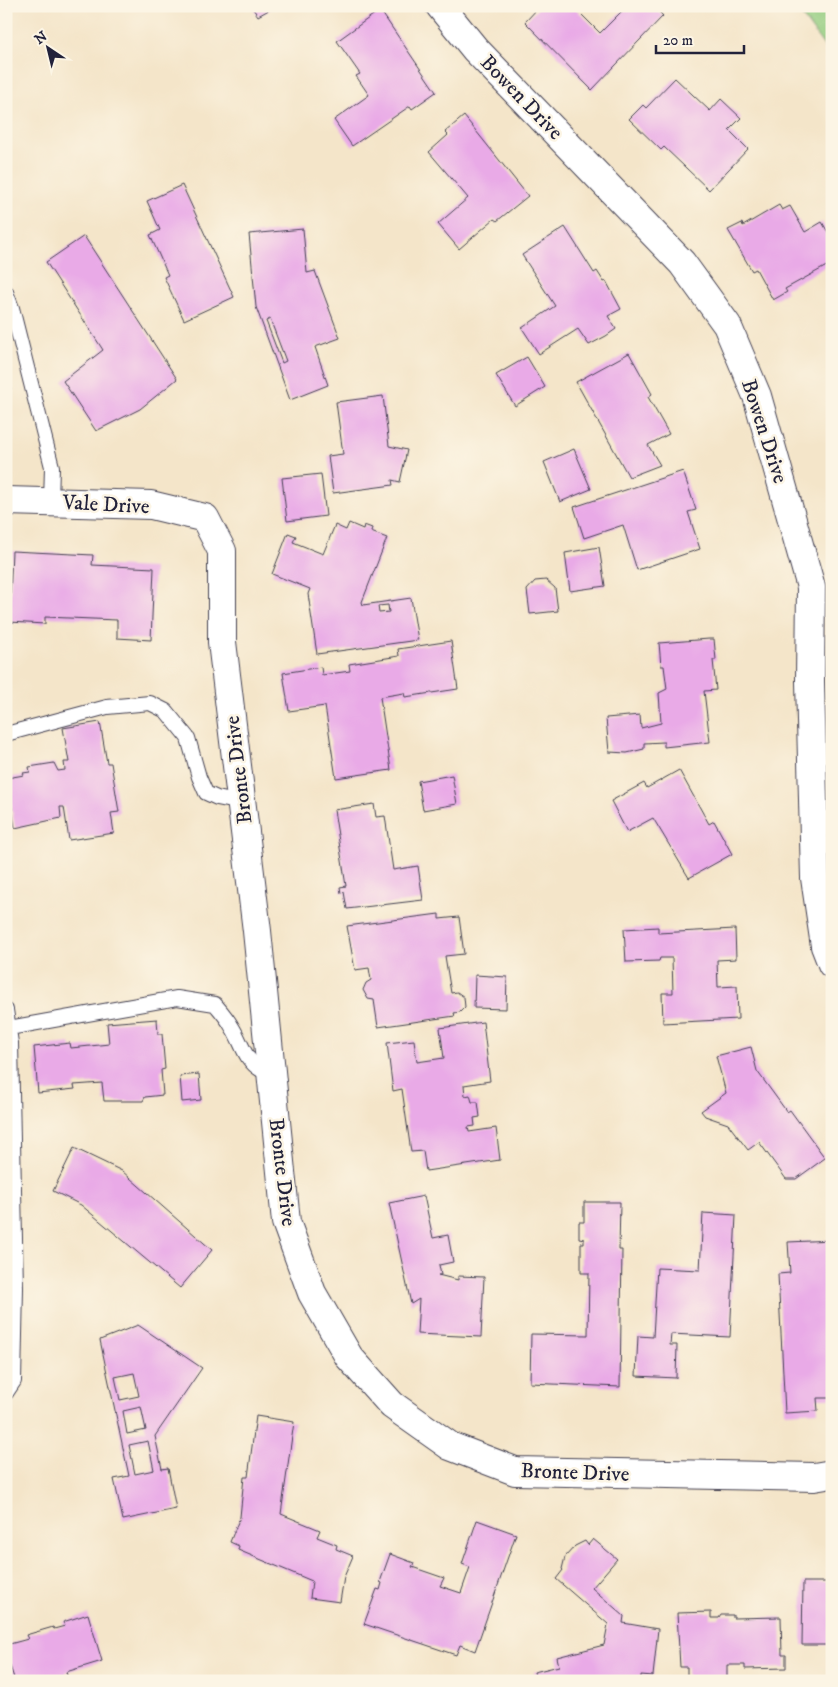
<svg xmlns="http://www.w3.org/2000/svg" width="838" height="1687" font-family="'IM FELL DW Pica',serif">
<rect width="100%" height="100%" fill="#fcf5e5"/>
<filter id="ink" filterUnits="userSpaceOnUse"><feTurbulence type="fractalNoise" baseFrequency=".02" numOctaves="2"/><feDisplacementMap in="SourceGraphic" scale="10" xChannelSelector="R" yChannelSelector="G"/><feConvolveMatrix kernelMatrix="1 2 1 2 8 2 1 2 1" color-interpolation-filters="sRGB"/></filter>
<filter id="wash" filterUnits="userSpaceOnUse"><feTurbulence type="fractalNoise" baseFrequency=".0096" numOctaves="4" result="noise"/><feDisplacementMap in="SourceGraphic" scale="20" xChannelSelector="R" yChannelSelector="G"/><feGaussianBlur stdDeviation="1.12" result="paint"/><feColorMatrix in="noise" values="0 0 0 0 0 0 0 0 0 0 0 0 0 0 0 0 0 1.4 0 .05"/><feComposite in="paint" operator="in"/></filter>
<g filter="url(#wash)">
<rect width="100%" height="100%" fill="#f4e5c9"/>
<path fill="#93cc7f" stroke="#5a775d" d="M795,6H832V57Z"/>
<g id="blocks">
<path fill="#e9aae7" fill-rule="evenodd" d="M251,6H276L258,16Z
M540,6H573L600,33L627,6H654L663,16L592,90L525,22Z
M380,10L436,92L412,109L410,106L352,146L334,120L369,95L356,76L360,74L337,41Z
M675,78L710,111L721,99L741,118L729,130L748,149L709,190L664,147L661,150L629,119L643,105L646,108Z
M464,116L528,196L497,221L494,219L459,249L438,224L468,198L429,152L448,135L445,132Z
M182,185L234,297L184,320L164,277L168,275L150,235L160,230L147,201Z
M779,205L782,210L790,206L805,232L822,222L832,239V263L785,289L787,292L773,300L756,269L752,271L728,230L742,223L743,226Z
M565,227L594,273L597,271L604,282L606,281L621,309L608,316L616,329L606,336L589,345L578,329L539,354L522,328L555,306L522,255Z
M303,229L307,273L315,271L340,338L315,347L328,385L290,400L256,307L249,234ZM270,319L286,361L282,363L266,321Z
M84,236L177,379L140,409L96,431L63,381L103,350L46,262Z
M629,353L652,394L648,397L669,434L648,445L660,465L629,477L576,382Z
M527,357L545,387L515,406L496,375Z
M6,378L11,389L6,391Z
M383,396L389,446L407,450L400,482L392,480L393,485L333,493L328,456L343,454L336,402Z
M574,449L591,489L560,502L544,462Z
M683,471L696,510L688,512L700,549L637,570L623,525L584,538L574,507Z
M321,474L326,516L287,521L282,478Z
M349,523L363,529L364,525L372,528L371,532L387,538L362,602L363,605L411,598L418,640L317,654L308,594L310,589L272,574L288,533L296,536L293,542L323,554L335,525L346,530ZM388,605L389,612L379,613L378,606Z
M599,547L605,586L570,591L565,553Z
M12,551L93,555L92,565L154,568L151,640L117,638V620L45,617V624L9,622Z
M546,580L555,588L558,611L530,614L527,590L535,581Z
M709,639H714L716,660H713L716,690L704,691L710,742L664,747V742L644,743V749L627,753L609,752L606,718L640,715L641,728L661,723L659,693L667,689L664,666H661L659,643Z
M451,641L458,689L405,697L404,693L380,697L391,770L336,778L325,706L289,711L283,673L321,667L322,675L350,671L349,664L399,656L398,649Z
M100,722L107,763H111L119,812L111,813L114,833L69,840L64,807H60L61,818L15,828L7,778L24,775L23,773L30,772L29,767L54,763L58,771L65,770L64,762H69L63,728Z
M679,770L709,824L714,821L732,854L689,878L653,818L627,832L611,801L644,783L647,788Z
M452,775L457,804L423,810L418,781Z
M374,804L376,817L385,816L393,870L418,866L423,900L347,909L344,892L341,893L340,887L346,886L334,810Z
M439,914V919L459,917L464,954L445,956L451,993L457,992L464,997L465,1007L460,1012L454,1013L455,1016L378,1027L374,1000L368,999L363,990L366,983L371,980L369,968L355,970L347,926Z
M658,927V933L735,929L736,959L717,960L718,987L737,986L738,1019L663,1023L662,993H673L672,958H660L659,961L626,962L624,929Z
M475,975L507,977L506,1009L474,1008Z
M157,1019L158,1034H162L165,1069L161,1070L163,1095L145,1097L143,1101H104L102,1083L74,1085L75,1089L38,1093L34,1047L70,1043L71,1048L109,1044L107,1023Z
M483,1022L490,1081L464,1085L465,1096L470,1095L472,1102H478L480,1117L474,1118L475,1126L468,1127L469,1132L496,1128L500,1160L426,1171L423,1151L411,1152L402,1089L393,1091L387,1043L414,1040L417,1062L444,1058L440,1028Z
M751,1047L757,1071L787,1112L790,1110L825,1158L796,1179H786L759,1142L748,1150L728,1124L705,1116L701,1111L726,1093L716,1056Z
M199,1074L201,1100L182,1102L180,1076Z
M74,1148L122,1171L212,1250L180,1288L81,1205L53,1191Z
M424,1196L433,1238L448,1235L453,1262L439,1265L441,1275H438L458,1280V1276L484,1277L481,1337L417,1334L419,1299L411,1304L389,1203Z
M584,1202H620L619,1250H622L620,1387L530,1383L531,1334L588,1335L589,1273H581V1243H584V1239L579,1238V1222H584Z
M703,1213L736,1215L730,1337L671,1334L670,1345H677L676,1378L636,1376L638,1336L653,1337L657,1268L700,1270Z
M832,1240V1398H817L818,1411L785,1413L778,1274L790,1273L788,1242Z
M138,1325L202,1368L155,1436L162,1469L168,1468L176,1509L123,1520L114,1479L129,1476L100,1340ZM134,1373L139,1396L120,1400L115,1377ZM141,1407L146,1430L127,1434L123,1411ZM148,1441L154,1470L135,1474L129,1445Z
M256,1416L294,1422L281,1514L320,1530L317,1537L337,1545L336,1549L353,1556L344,1577L340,1602L310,1598L312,1581L238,1550L239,1546L230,1542L240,1517L244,1477H248Z
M477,1520L516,1534L475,1651L460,1645L456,1655L364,1624L377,1589L380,1590L382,1583L380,1582L390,1554L414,1563L412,1567L444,1578L440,1586L461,1593L470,1567L462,1564Z
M593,1539L617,1559L592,1588L624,1616L623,1623L658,1629L653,1676L641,1675V1681H536L534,1672L559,1666L557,1657L604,1645L608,1624L556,1579L563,1570L562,1569L565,1557L575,1546L585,1541L588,1545Z
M803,1582H832L831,1645H802Z
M711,1612V1618H719L721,1615H733V1618L781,1617L782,1655H786V1668L745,1669V1665H727V1679L687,1681V1667H680L677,1613Z
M88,1614L102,1661L66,1672L69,1681H15L6,1654V1645L28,1639L26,1635L53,1627L54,1629L65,1626L63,1622Z"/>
</g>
</g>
<g filter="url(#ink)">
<use href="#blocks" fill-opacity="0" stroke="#423f50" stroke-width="1"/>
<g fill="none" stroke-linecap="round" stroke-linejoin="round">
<defs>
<path id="service" d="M6,292L12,308L52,467L51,502
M6,734L107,707L150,703L166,711L188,738L199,777L206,793L217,798L242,803
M6,1010L11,1043L16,1288L14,1381L6,1393
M9,1028L177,998L215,1004C221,1011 228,1019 232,1027C242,1042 244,1060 261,1070L271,1068"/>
<path id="minor" d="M440,6L475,49L682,263L727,325L757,396L811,587L810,681L815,878L825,946L832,964
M6,501L151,505L205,518L222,551V642L257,931L286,1222L312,1293L349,1357L392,1405L450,1446L515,1471L814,1477L832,1474"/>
</defs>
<use href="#service" stroke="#423f50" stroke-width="16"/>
<use href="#minor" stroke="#423f50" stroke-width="30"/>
<use href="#service" stroke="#fff" stroke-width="14"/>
<use href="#minor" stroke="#fff" stroke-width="28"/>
</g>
</g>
<g text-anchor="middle" stroke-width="5" stroke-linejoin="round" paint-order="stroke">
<g font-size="21" fill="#22223b" stroke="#fcf5e5">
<text transform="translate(522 97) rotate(46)" y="7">Bowen Drive</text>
<text transform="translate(765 431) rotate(72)" y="7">Bowen Drive</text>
<text transform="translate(106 504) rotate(3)" y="7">Vale Drive</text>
<text transform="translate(238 770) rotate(-97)" y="7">Bronte Drive</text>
<text transform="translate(283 1172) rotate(83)" y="7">Bronte Drive</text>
<text transform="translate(575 1472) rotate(2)" y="7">Bronte Drive</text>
</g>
</g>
<rect width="838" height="1687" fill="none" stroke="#fcf5e5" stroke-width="25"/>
<g transform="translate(48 48) rotate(325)" stroke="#fcf5e5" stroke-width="4" paint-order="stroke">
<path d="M0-4L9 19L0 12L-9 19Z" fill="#22223b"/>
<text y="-8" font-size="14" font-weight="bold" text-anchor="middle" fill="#22223b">N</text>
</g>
<path d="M656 45v8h88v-8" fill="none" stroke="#22223b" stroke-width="2.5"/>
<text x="663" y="45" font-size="15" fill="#22223b" stroke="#fcf5e5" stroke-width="4" paint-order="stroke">20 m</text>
</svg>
